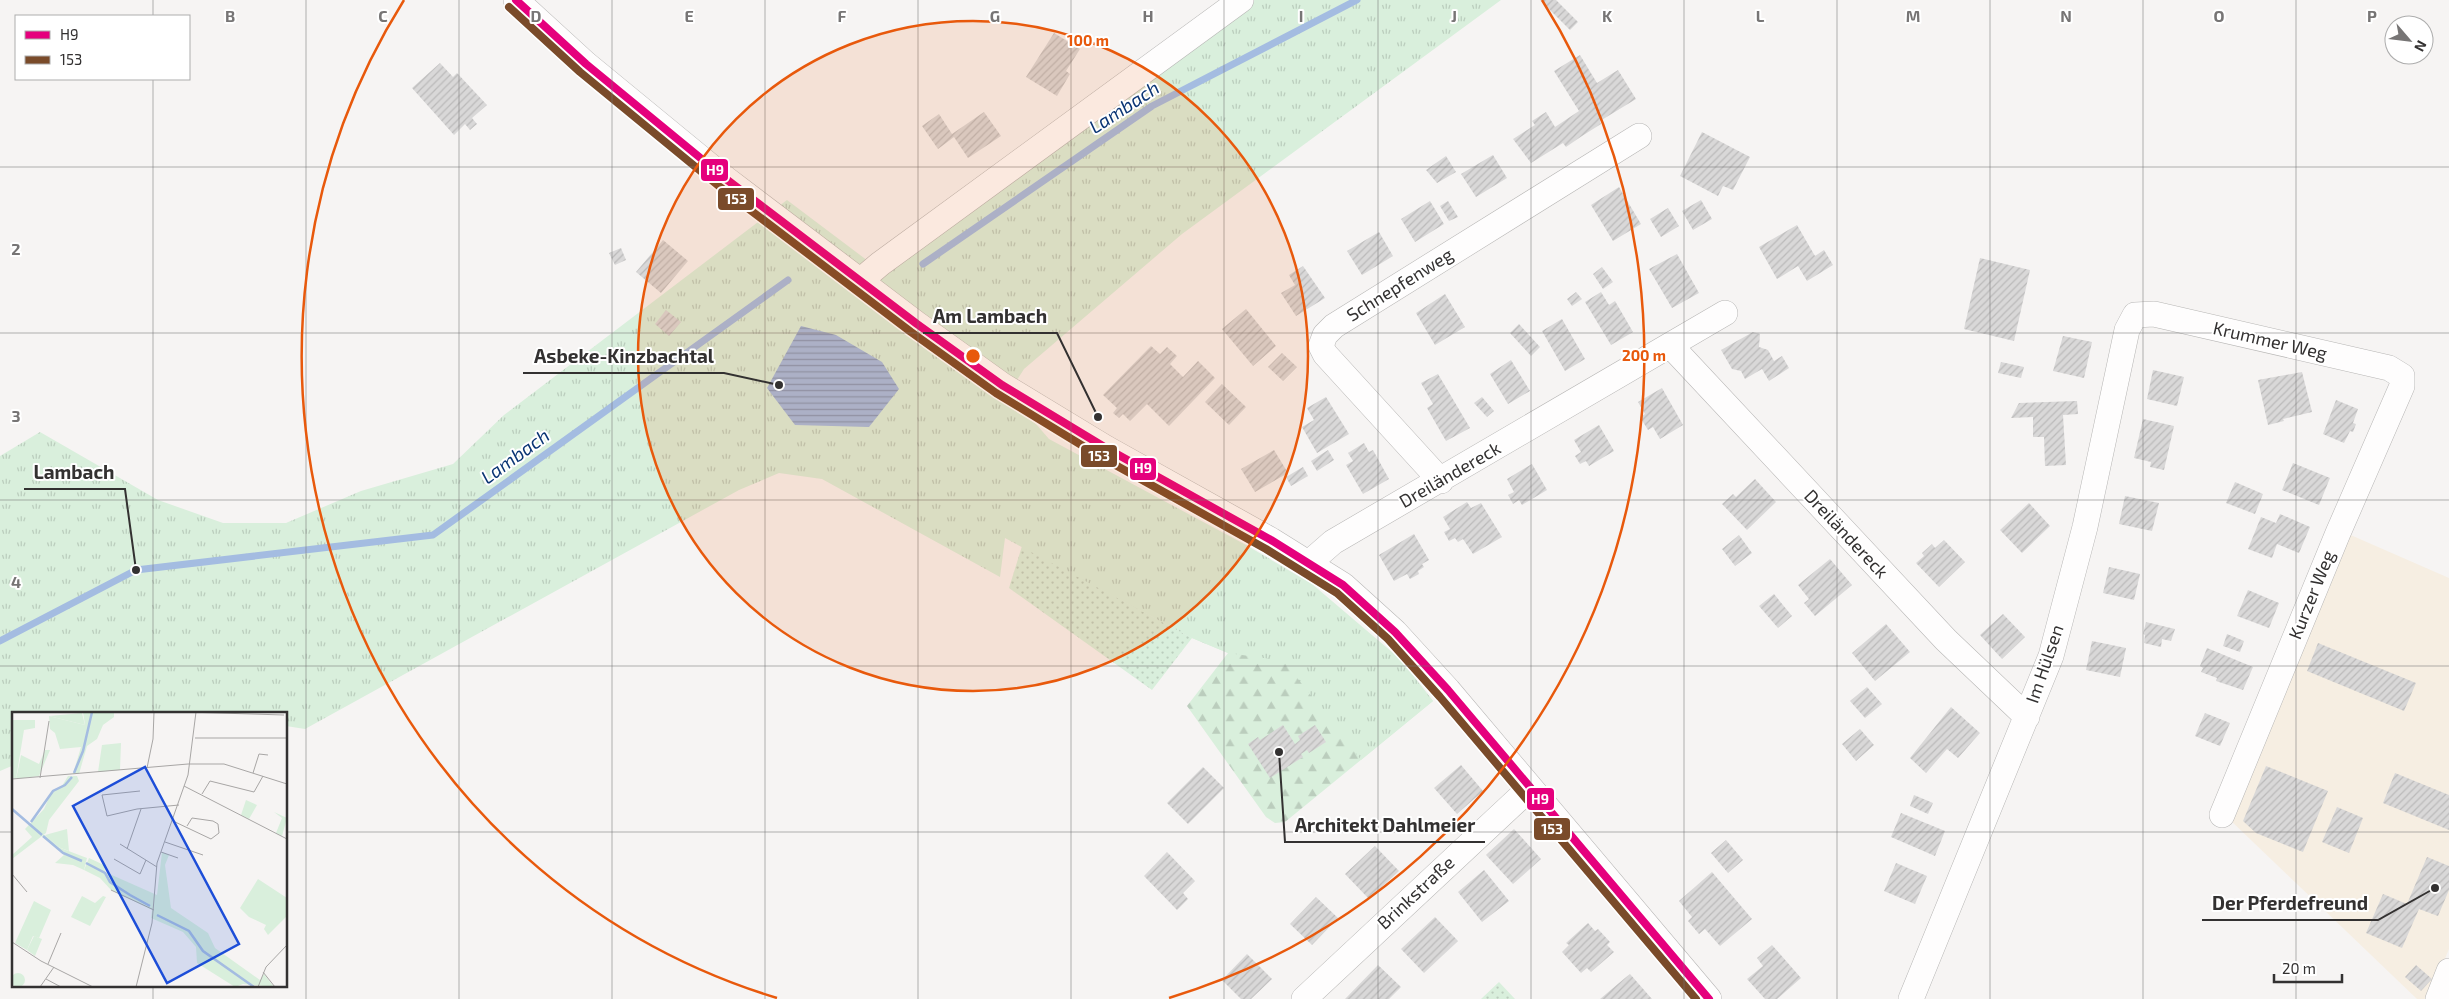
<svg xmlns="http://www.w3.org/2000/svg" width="2449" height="999" font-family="'Exo 2',sans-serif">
<defs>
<pattern id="grass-dots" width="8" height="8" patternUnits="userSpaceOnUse" patternTransform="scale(1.25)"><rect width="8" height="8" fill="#d9efdc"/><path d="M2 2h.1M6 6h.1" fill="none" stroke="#bbcdbd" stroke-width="1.8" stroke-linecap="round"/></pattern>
<pattern id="forest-firs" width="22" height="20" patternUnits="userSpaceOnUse" patternTransform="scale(1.25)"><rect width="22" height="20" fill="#d9efdc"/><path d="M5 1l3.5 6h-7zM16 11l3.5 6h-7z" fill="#bbcdbd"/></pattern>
<pattern id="park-tufts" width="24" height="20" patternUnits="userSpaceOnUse" patternTransform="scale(1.25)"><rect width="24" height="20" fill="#d9efdc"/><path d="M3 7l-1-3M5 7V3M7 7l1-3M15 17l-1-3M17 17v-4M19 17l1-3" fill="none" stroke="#bbcdbd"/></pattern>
<pattern id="water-rules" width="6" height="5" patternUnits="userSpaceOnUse" patternTransform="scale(1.25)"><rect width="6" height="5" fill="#a4bce1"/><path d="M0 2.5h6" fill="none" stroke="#8699b7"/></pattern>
<pattern id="building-hatch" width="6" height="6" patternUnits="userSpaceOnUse" patternTransform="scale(1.25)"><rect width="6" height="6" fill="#d9d8d8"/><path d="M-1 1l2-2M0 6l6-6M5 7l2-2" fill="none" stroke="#bbbaba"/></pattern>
</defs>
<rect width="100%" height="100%" fill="#f6f4f3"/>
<path fill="#f6eee2" d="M2346,533L2449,578V949L2428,999H2417L2228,818Z"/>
<path fill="url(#grass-dots)" d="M1022,546L1192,638L1152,690L1009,588Z
M1499,982L1515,999H1481Z"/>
<path fill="url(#forest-firs)" d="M1028,514L1399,658L1433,701L1285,822L1275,823L1266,817L1187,706L1228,653L1192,638L1022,546Z"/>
<path fill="url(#park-tufts)" d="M1220,0H1501L1182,234L1024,369L1004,400L1036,424L1049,439L1246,545L1312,584L1399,658L1433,701L1361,760L1284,661L1228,653L1192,638L1005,538L1000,577L822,479L779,473L739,490L305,729L286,726V713H14V765L0,771V456L40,432L158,500L223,523H286L361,491L453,464L504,415L787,200L868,261Z"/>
<path fill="url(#water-rules)" d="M801,326L836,335L882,362L899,389L869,427L795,425L767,388Z"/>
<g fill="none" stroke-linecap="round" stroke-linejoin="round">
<path stroke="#a4bce1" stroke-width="7" d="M923,264L1152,106L1357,0
M0,641L136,570L433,535L788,280"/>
</g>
<path fill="url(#building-hatch)" d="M1540,0H1556L1578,22L1570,30Z
M1054,33L1080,49L1066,71L1070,74L1057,96L1026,77Z
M1580,55L1597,83L1618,70L1636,99L1600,121L1601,124L1582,136L1566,147L1563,143L1531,163L1513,139L1535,125L1532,121L1546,112L1555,127L1579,111L1554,71Z
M440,63L453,77L457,73L487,105L472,118L477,124L470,130L465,124L454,135L412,88Z
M984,112L1001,136L968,158L954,137L938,149L922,126L939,114L952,134Z
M1702,132L1750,157L1733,190L1723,186L1718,196L1680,176Z
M1493,155L1507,178L1476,197L1461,174Z
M1446,156L1456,172L1437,183L1426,170Z
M1619,187L1641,224L1613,241L1591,205Z
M1701,200L1712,219L1693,230L1682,211Z
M1430,201L1444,224L1415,242L1401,219Z
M1448,201L1458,217L1449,221L1440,206Z
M1668,208L1679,226L1661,237L1650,219Z
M1797,225L1815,256L1824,250L1833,265L1807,281L1798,266L1777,279L1759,247Z
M1379,232L1393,256L1362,275L1347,251Z
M663,240L688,261L661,293L636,272Z
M621,248L626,260L615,265L609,253Z
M1677,254L1699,293L1672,308L1649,269Z
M1980,258L2030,270L2014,341L1964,329Z
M1303,266L1325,298L1296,316L1281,293L1295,285L1289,275Z
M1602,267L1613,282L1603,289L1593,274Z
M1576,292L1582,299L1572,306L1567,299Z
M1601,292L1609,305L1615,301L1633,332L1611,345L1585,302Z
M1445,294L1465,327L1435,345L1416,313Z
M1246,309L1276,346L1253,366L1222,329Z
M666,310L681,322L669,336L655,324Z
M1562,319L1585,359L1565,371L1542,331Z
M1519,324L1540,347L1531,356L1510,333Z
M1753,332L1760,334L1759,347L1768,350L1774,361L1782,356L1789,368L1769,381L1762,369L1745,379L1741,371L1732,369L1721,350Z
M2063,336L2092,342L2084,378L2053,371Z
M1151,346L1160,354L1167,347L1177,356L1170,364L1183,377L1198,361L1215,378L1169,426L1147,404L1130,421L1123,414L1119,418L1113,413L1117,408L1103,395Z
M1282,353L1297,367L1283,381L1268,367Z
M1511,360L1530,391L1508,404L1490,374Z
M2001,362L2024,367L2021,378L1998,373Z
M2153,370L2184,377L2177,406L2147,399Z
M2302,372L2312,412L2283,419L2284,421L2268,425L2258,380Z
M1438,374L1470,428L1446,441L1427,408L1433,404L1421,383Z
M1222,384L1246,407L1229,425L1205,402Z
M1662,388L1683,425L1660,439L1653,427L1648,430L1640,417L1645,414L1638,402Z
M1326,397L1349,434L1317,453L1302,427L1314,420L1307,408Z
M1482,397L1494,411L1487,417L1474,403Z
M2336,400L2358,409L2353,423L2356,424L2353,432L2350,431L2344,443L2323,434Z
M2077,401L2078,414L2063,415L2066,465L2045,466L2044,437H2033V417L2011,418L2019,403Z
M2143,419L2174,426L2164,470L2150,467L2151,462L2134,458Z
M1599,425L1614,451L1589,466L1586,461L1580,464L1575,456L1581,452L1574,440Z
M1364,443L1369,452L1373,450L1389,479L1363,494L1346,465L1353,461L1348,453Z
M1274,450L1288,473L1255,492L1241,469Z
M1328,450L1334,460L1317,471L1311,461Z
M2293,463L2330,478L2319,505L2282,490Z
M1532,464L1547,490L1522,505L1519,500L1513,504L1508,495L1514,492L1507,479Z
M1303,467L1308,476L1291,486L1286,477Z
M1755,479L1776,502L1747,530L1722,504L1733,494L1736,497Z
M2235,482L2263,494L2255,514L2226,503Z
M2125,496L2159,503L2152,531L2119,524Z
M1467,502L1471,508L1481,503L1502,537L1473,554L1463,539L1458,542L1455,538L1449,541L1444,532L1450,529L1443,517Z
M2029,503L2050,526L2022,553L2000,530Z
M2280,514L2310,527L2299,553L2277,544L2272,558L2248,549L2261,517L2276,523Z
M1414,534L1429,560L1422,564L1424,567L1418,571L1419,574L1410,579L1407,574L1394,581L1379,555Z
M1739,535L1752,553L1735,566L1722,549Z
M1944,540L1965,562L1939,587L1916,563L1924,556L1922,553L1932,544L1935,548Z
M1830,559L1852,585L1815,616L1804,603L1809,599L1798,585Z
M2109,567L2140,574L2134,600L2103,593Z
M2248,590L2279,603L2269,628L2237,616Z
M1774,594L1792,616L1778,628L1759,606Z
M2003,614L2025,637L2002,659L1980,635Z
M2146,622L2175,629L2171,641L2162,639L2161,647L2144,643L2145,635L2143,634Z
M1886,624L1910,652L1875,681L1852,653Z
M2227,634L2244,641L2240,652L2223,646Z
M2092,641L2126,648L2120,677L2086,670Z
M2318,643L2416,683L2404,711L2307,671Z
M2207,648L2253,667L2243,690L2216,681L2217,678L2201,672L2203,668L2200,666Z
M1867,687L1882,704L1865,718L1850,701Z
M1951,707L1980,733L1958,758L1947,749L1926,773L1910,758Z
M2205,713L2230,723L2220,746L2195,736Z
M1283,725L1295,744L1300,740L1298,736L1315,725L1326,742L1309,753L1307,750L1301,754L1303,757L1270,778L1248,744L1258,737L1260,740Z
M1860,729L1874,745L1856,761L1842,744Z
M1461,765L1483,791L1457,814L1434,788Z
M2266,766L2328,791L2303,852L2256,833L2243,821Z
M1203,767L1224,788L1188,824L1167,803Z
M2395,773L2449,795V830L2383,803Z
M1914,795L1933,803L1928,814L1910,806Z
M2337,807L2363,818L2349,853L2322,842Z
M1901,813L1945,831L1935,856L1891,837Z
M1514,829L1541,859L1513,884L1486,855Z
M1726,840L1743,860L1728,873L1711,853Z
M1375,846L1399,871L1369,899L1345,874Z
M1167,852L1195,881L1183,893L1188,899L1177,910L1144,876Z
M2427,857L2449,866V890L2438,916L2419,909L2402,948L2366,933L2383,894L2407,904Z
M1896,863L1927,876L1915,904L1884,891Z
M1484,870L1509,901L1482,922L1458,892Z
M1712,872L1752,919L1720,946L1705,929L1699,934L1688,921L1692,917L1679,901Z
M1316,897L1338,918L1312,945L1290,924Z
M1435,917L1458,941L1424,973L1401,949Z
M1588,923L1595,931L1598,929L1610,942L1607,945L1614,952L1591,972L1587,968L1581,973L1562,952L1569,945L1566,943Z
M1772,945L1801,978L1777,999H1765L1747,979L1763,966L1757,958Z
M1247,954L1272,979L1251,999H1241L1222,980Z
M1378,965L1401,987L1389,999H1345Z
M2416,965L2432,979L2421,991L2405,977Z
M1630,974L1652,999H1600L1625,978Z"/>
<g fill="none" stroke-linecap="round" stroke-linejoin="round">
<defs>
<path id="minor" d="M516,0L586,64L726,179L917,324L1002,385L1106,448L1271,540L1343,585L1395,632L1448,690L1709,999
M860,281L880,264L1241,0
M1671,346L1946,640L2027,717
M1441,481L1325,354L1321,346L1325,335L1334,326L1639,136
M1309,563L1333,542L1725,313
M1304,999L1530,788
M1911,999L2051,656L2085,527L2127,330L2135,315L2154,314L2389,368L2402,376V386L2338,533L2222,815
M2438,999L2449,971"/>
</defs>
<use href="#minor" stroke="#b7b6b5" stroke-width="26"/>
<use href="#minor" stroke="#fefdfd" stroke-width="25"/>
<defs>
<path id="bus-1" d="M516,0L586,64L726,179L917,324L1002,385L1106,448L1271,540L1343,585L1395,632L1448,690L1709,999"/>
<path id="bus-2" d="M509,7L580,72L720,187L911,332L996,393L1101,457L1266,549L1337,593L1388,639L1440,697L1696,999"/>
</defs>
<use href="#bus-1" stroke="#fff" stroke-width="11"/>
<use href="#bus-2" stroke="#fff" stroke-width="11"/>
<use href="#bus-1" stroke="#e5007d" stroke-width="8"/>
<use href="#bus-2" stroke="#7a4b2a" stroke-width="8"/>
</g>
<path fill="none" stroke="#777575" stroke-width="1" stroke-opacity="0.55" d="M153,0V16M306,0V999M459,0V999M612,0V999M765,0V999M918,0V999M1071,0V999M1224,0V999M1378,0V999M1531,0V999M1684,0V999M1837,0V999M1990,0V999M2143,0V999M2296,0V999M153,79V713M0,167H2449M0,333H2449M0,500H2449M0,666H2449M0,832H14M286,832H2449M153,985V999"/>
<circle cx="973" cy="356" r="335" fill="#e8590c" fill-opacity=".12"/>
<g fill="none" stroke="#e8590c" stroke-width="2.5">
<circle cx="973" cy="356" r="335"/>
<path d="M777 998A671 671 0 0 1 404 0M1542 0A671 671 0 0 1 1169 998"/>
</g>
<g text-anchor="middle" stroke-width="4" stroke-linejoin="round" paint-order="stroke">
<g font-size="18" fill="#333131" stroke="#fff">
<text transform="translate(1400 285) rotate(-32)" y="6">Schnepfenweg</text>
<text transform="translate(2270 341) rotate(13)" y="6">Krummer Weg</text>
<text transform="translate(1450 475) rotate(-30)" y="6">Dreiländereck</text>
<text transform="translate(1846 534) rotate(47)" y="6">Dreiländereck</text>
<text transform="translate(2312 595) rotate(-68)" y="6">Kurzer Weg</text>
<text transform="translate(2045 664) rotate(-71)" y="6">Im Hülsen</text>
<text transform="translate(1416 893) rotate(-43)" y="6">Brinkstraße</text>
</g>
<g font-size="19" font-style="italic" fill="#0a3574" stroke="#fff">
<text transform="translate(1124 107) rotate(-33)" y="7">Lambach</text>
<text transform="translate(515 456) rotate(-36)" y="7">Lambach</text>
</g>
</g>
<g transform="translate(12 712)">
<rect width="275" height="275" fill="#f6f4f3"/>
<path d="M70,1L73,13L37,4ZM0,8H23V16L12,18L4,67L0,66ZM56,64H65L67,69L37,108L34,121L0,147V143L20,125L13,117L32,97L40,79L50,74ZM234,88L245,93L237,107L229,103ZM262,100L275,106L270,124L264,121L270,106ZM55,117L57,139L46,135L33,123ZM-1 268a7 7 0 1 1 14 0a7 7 0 1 1-14 0Z" fill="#d9efdc"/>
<path d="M71,0H102V5L91,13L85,27L75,34L67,62H61L69,35L48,37L43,21L38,17L37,4L73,13ZM109,31L108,58L86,60L90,33ZM33,38H38L27,64L4,67L9,43L27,52ZM33,123L46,135L75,146L72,158L61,153L43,151L52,143L30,124ZM246,167L275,186V204L256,223L252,217L254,213L237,205L228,196ZM22,224L30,227L23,244L15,238Z" fill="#d9efdc"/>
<path d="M150,140L157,143L153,153L159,196L196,221L203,236L248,268L252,262L262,275L231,272L223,275L185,251L184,235L171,220L139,206L140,198L99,178L88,166L72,158L77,146L92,153L93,160L145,183ZM70,184L83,191L91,184L94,185L78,214L59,205ZM22,189L39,198L27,226L21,224L15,238L3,231Z" fill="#d9efdc"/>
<path fill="none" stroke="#a4bce1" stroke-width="2.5" d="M62,61L71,39L80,0M0,97L30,123M19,110L41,79L53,73L60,65M31,124L51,141L70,149M74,151L93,161L98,170L118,183L138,194M145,203L177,219L191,239L242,275"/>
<path fill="none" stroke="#a8a6a5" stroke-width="1" d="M174,0L272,3M183,26H275M135,56L141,27L142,0M241,61L247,42L256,43M28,66L37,9M0,67L176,52H212L275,72M172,74L275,127M128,79L90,83L95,104L125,97L167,93M190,82L198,69L242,80L251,64M161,109L199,127L207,121L206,112L201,109L180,106L175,114M153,130L191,143M108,132L145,155M115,137L129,97M149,140L166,146M102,147L128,162L134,148M0,162L15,180M99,178L142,198M0,230L29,249L81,275M36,252L49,221M251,260L263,275M34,267L49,275M28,275L42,255M124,275L140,211L145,151L176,63L184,0M246,275L254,255L275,233"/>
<path fill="#1d4ed8" fill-opacity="0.15" stroke="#1d4ed8" stroke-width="2.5" d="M133,55L227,232L155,271L61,94Z"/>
<rect width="275" height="275" fill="none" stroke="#333131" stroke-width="2.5"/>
</g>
<g font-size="16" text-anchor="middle" font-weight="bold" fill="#777575" stroke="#fff" stroke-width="4" stroke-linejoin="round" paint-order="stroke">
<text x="230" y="22">B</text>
<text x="383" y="22">C</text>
<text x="536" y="22">D</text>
<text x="689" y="22">E</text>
<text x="842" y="22">F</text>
<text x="995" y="22">G</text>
<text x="1148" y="22">H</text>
<text x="1301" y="22">I</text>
<text x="1454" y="22">J</text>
<text x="1607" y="22">K</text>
<text x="1760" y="22">L</text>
<text x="1913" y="22">M</text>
<text x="2066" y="22">N</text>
<text x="2219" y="22">O</text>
<text x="2372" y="22">P</text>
<text x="16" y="255">2</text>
<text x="16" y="422">3</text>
<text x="16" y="588">4</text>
</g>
<circle cx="973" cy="356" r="8" fill="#e8590c" stroke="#fff" stroke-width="2.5"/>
<g font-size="15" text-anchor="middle" font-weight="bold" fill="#e8590c" stroke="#fff" stroke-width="4" stroke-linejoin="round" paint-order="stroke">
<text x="1088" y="46">100 m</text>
<text x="1644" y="361">200 m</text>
</g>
<path fill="none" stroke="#333131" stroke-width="2" d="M1098 417L1057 333H923M779 385L724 373H523M136 570L125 489H24M1279 752L1285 842H1485M2435 888L2378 920H2202"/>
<g fill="#333131" stroke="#fff" stroke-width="2">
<circle cx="1098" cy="417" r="5"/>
<circle cx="779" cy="385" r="5"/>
<circle cx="136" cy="570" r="5"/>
<circle cx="1279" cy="752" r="5"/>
<circle cx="2435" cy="888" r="5"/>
</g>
<g font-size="19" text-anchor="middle" font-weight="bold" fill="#333131" stroke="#fff" stroke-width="4" stroke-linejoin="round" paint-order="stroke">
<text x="990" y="323">Am Lambach</text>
<text x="624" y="363">Asbeke-Kinzbachtal</text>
<text x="74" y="479">Lambach</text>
<text x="1385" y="832">Architekt Dahlmeier</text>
<text x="2290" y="910">Der Pferdefreund</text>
</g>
<g stroke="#fff" stroke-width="2">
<rect x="700" y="158" width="29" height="24" rx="5" fill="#e5007d"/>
<rect x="717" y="187" width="38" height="24" rx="5" fill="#7a4b2a"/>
<rect x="1080" y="444" width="38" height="24" rx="5" fill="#7a4b2a"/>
<rect x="1129" y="457" width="28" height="24" rx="5" fill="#e5007d"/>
<rect x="1526" y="787" width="29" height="24" rx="5" fill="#e5007d"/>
<rect x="1533" y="817" width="38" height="24" rx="5" fill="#7a4b2a"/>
</g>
<g font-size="14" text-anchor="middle" font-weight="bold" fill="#fff">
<text x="715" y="175">H9</text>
<text x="736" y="204">153</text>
<text x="1099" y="461">153</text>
<text x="1143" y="473">H9</text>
<text x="1540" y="804">H9</text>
<text x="1552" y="834">153</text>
</g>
<rect x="15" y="15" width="175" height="65" fill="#ffffff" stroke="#adadad"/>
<rect x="25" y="31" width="25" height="8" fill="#e5007d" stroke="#adadad"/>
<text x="60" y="40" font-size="15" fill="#333131">H9</text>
<rect x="25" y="56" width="25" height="8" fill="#7a4b2a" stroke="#adadad"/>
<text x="60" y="65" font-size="15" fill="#333131">153</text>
<g transform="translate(2409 40) rotate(118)"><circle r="24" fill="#ffffff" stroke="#adadad"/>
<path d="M0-4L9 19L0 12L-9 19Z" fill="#777575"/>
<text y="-8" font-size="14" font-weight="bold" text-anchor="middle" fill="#333131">N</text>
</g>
<path d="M2274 974v8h68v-8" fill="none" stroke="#333131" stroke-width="2.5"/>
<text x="2282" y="974" font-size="15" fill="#333131" stroke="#ffffff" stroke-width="4" paint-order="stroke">20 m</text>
</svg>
